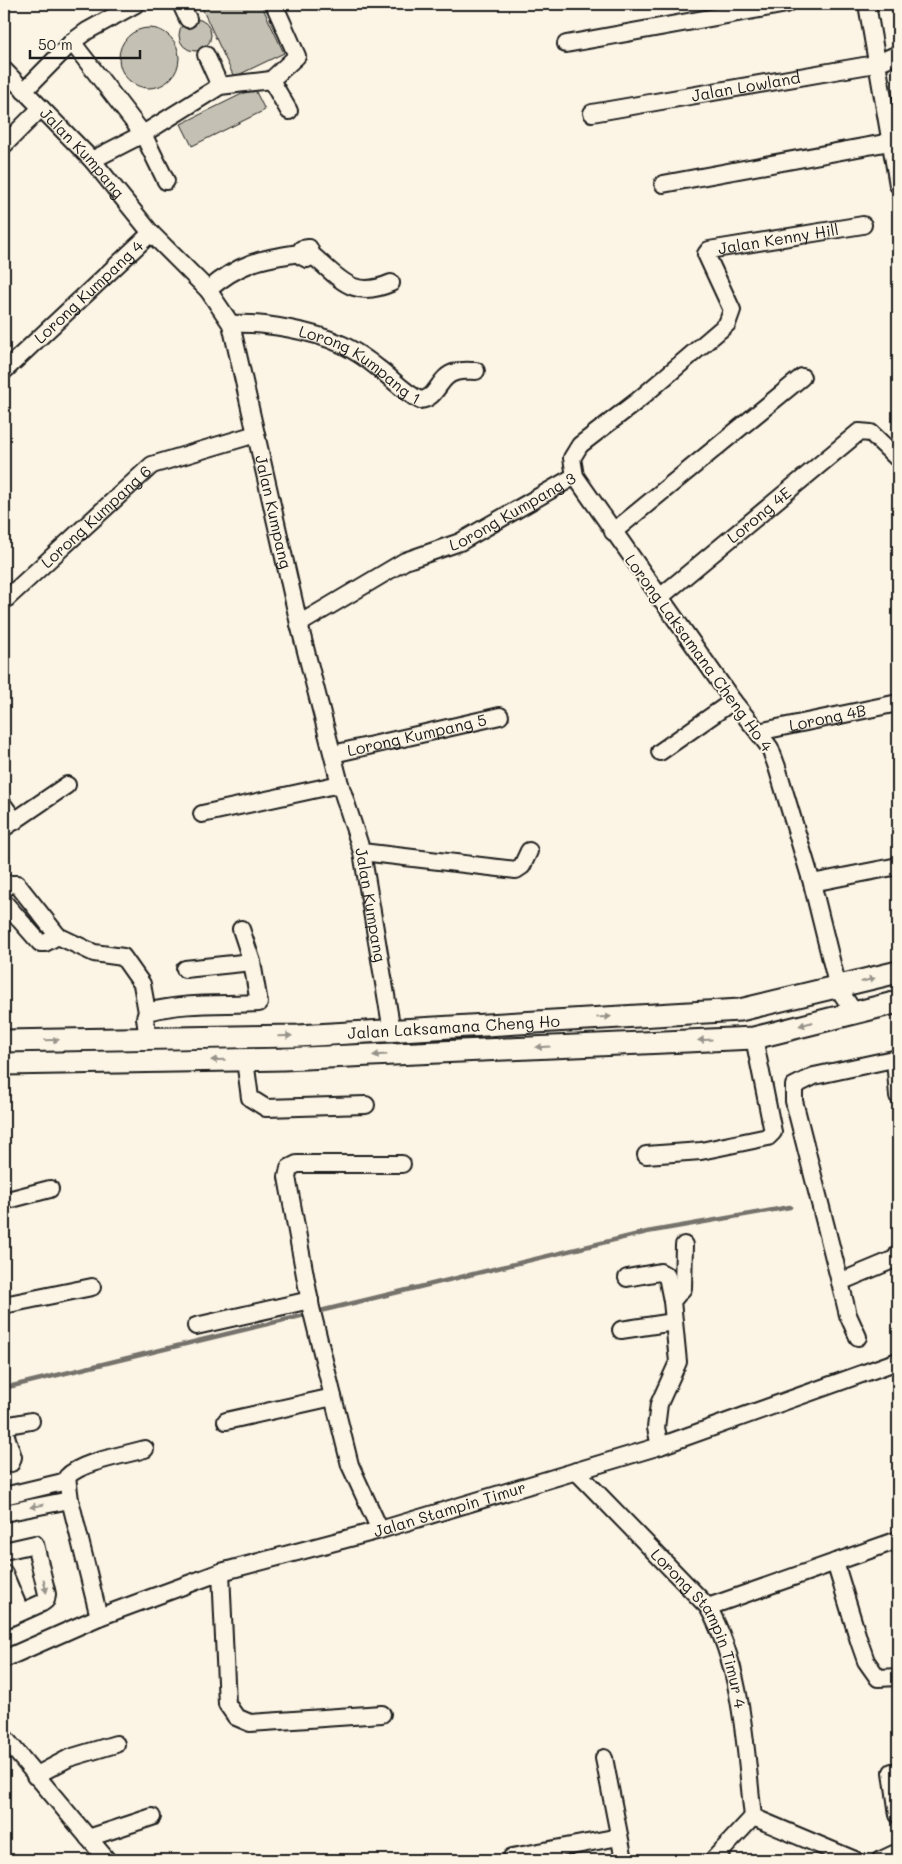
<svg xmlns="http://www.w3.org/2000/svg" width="902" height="1864" font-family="Mali,sans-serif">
<rect width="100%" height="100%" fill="#fcf5e5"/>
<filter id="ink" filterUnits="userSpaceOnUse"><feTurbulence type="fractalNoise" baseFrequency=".02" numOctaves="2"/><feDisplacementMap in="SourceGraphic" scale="10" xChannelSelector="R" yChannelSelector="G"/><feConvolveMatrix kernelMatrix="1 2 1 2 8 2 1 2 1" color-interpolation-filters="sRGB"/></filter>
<g filter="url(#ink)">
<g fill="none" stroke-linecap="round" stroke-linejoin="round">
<path stroke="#75726c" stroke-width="4.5" d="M316,1312L647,1232L790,1207
M4,1388L309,1314"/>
</g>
<path fill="#c4c0b3" stroke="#1c1c1c" d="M200,4H261L284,53L234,77Z
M179 35a16 16 0 1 1 32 0a16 16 0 1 1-32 0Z
M119 58a30 30 0 1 1 60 0a30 30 0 1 1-60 0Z
M254,88L265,110L192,146L181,124Z"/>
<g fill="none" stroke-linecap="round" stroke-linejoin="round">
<defs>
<g id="minor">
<path d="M181,4L188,19"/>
<path d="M867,4L898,185"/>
<path d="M72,42L143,134L166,181"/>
<path d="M566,44L787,4"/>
<path d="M206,55L220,86"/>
<path id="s1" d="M4,70L92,160L151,233L208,290L231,324L299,624L340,784L362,852L392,1031"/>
<path d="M271,80L289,111"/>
<path d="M24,91L72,42L87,31L136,4"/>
<path id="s2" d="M592,113L875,64L898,54"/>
<path d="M4,145L41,108"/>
<path d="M92,160L143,134L220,86L271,80L297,56L274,4"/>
<path d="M663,184L890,142"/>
<path d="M312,255L307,259L301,256L302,249L309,248L312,255C340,278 352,300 391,283"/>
<path d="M208,290C239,263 262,258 301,253"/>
<path id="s3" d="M231,324C263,322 314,331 343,345C355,351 367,359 378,368C392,378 404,393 420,400C438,399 438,376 456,372C462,370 469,371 476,371"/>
<path id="s4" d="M4,371L151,233"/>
<path d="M613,532L802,377"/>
<path id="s5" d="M659,598L859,432L871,433L898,459"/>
<path id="s6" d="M4,601L152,465L256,434"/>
<path id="s7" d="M299,624L405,561L460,542L575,476"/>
<path id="s8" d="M758,732L898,703"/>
<path d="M660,752L733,701"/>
<path id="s9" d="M333,754L500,716"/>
<path d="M4,806L15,821"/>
<path d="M202,814L340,784"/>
<path d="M4,828L67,785"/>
<path d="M362,852L516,870L522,866L529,851"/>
<path d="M812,883L898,866"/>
<path d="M4,889L10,884H17L58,936L94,953L123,957L142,984L147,1012"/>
<path d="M4,902L40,943H45L58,936"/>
<path d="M185,969L252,962"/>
<path id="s10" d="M854,1012L838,988L812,883L777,767L770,748L758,732L733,701L575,476L572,458L580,445L636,402L727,324L732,310L706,254L709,250L863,225"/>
<path d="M148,1039L145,1018L147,1012C184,1002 221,1005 259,1003L252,962L241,929"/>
<path d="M895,1059L898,1096"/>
<path d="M245,1060L250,1098L266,1108L366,1105"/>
<path d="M646,1155L701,1151L768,1137L773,1132L754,1038"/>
<path d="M4,1201L50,1189"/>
<path d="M627,1278L660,1272L667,1276L672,1301"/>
<path d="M840,1282L794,1101V1086L814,1076L898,1058"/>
<path d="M4,1305L92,1287"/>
<path d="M196,1326L310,1300"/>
<path d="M621,1330L674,1322"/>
<path d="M858,1337L848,1315L840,1282L895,1259L898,1254"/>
<path d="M226,1421L333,1397"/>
<path d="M4,1426L31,1421"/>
<path d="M4,1430L13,1457L11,1463L4,1465"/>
<path d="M660,1446L656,1428L659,1404L678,1362L672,1301L683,1288L684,1245"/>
<path id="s11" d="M576,1471L708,1607C743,1669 745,1747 753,1817"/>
<path d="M4,1496L67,1481"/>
<path d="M4,1513L70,1500"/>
<path d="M380,1530L350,1465L311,1308L287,1177L289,1168L297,1164H402"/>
<path d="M4,1551L35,1544L47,1594L46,1600L42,1603L4,1620"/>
<path d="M835,1562L859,1641L866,1661L878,1678L898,1677"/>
<path d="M221,1572L227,1704L236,1717L250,1723L382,1714"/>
<path d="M4,1573L20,1611"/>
<path d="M708,1607L898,1540"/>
<path d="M99,1617L70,1500L67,1477C80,1462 125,1455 145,1449"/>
<path id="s12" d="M4,1659L99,1617L221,1572L380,1530L660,1446L898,1361"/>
<path d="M4,1737L107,1860"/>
<path d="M604,1758L624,1860"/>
<path d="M892,1772L898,1815"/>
<path d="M35,1776L69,1758L116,1744"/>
<path d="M753,1817L855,1860"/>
<path d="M88,1838L152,1817"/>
<path d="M512,1857L619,1837"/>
<path d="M713,1860L753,1817"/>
<path d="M881,1860L898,1852"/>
</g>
<g id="major">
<path id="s13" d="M4,1041L298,1036L740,1010L898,972"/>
<path d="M4,1064L283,1059L754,1038L898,1002"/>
</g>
</defs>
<use href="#minor" stroke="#1c1c1c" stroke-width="20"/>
<use href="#major" stroke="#1c1c1c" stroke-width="25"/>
<use href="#minor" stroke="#fcf5e5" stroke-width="16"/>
<use href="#major" stroke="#fcf5e5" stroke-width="21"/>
</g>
<defs><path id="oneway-solid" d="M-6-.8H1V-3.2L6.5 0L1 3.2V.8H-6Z" transform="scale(1.25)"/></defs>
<g fill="#97938b">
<use href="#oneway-solid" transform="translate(868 980) rotate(-15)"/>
<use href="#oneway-solid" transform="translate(604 1017) rotate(-4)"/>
<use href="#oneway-solid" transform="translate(806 1024) rotate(165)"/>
<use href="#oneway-solid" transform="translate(285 1036) rotate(-1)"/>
<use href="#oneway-solid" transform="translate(52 1040) rotate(-1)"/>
<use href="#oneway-solid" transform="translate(705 1040) rotate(177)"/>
<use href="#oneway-solid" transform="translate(543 1047) rotate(177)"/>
<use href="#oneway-solid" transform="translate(380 1055) rotate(177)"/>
<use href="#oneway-solid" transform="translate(218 1060) rotate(179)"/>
<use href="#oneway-solid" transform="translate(37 1506) rotate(169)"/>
<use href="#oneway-solid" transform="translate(45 1586) rotate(78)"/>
</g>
</g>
<g text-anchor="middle" stroke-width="4" stroke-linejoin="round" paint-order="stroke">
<g font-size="16" fill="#1c1c1c" stroke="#fcf5e5">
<text dy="6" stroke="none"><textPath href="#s2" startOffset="156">Jalan Lowland</textPath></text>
<text dy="6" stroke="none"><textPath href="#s1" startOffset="114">Jalan Kumpang</textPath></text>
<text dy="6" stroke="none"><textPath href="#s10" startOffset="989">Jalan Kenny Hill</textPath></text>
<text dy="6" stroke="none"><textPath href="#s4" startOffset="116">Lorong Kumpang 4</textPath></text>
<text dy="6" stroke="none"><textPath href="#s3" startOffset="139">Lorong Kumpang 1</textPath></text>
<text dy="6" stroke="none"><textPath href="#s7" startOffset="242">Lorong Kumpang 3</textPath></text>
<text dy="6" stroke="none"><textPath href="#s1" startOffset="534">Jalan Kumpang</textPath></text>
<text dy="6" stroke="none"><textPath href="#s5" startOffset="130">Lorong 4E</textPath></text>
<text dy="6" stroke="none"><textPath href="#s6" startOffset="125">Lorong Kumpang 6</textPath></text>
<text transform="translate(699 653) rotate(54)" y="6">Lorong Laksamana Cheng Ho 4</text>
<text dy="6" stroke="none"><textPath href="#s8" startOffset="71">Lorong 4B</textPath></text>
<text dy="6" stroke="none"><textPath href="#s9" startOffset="86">Lorong Kumpang 5</textPath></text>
<text dy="6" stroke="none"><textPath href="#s1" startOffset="939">Jalan Kumpang</textPath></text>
<text dy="6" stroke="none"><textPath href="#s13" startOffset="450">Jalan Laksamana Cheng Ho</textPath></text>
<text dy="6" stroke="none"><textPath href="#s12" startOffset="471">Jalan Stampin Timur</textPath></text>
<text dy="6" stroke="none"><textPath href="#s11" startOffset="204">Lorong Stampin Timur 4</textPath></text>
</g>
</g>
<rect width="902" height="1864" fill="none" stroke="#fcf5e5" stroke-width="20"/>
<rect x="10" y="10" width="882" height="1844" fill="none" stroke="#1c1c1c" stroke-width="2" filter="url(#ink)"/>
<path d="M30 50v8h110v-8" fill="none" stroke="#1c1c1c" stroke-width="2.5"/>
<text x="38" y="50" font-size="15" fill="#1c1c1c" stroke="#fcf5e5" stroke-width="4" paint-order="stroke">50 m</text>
</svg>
